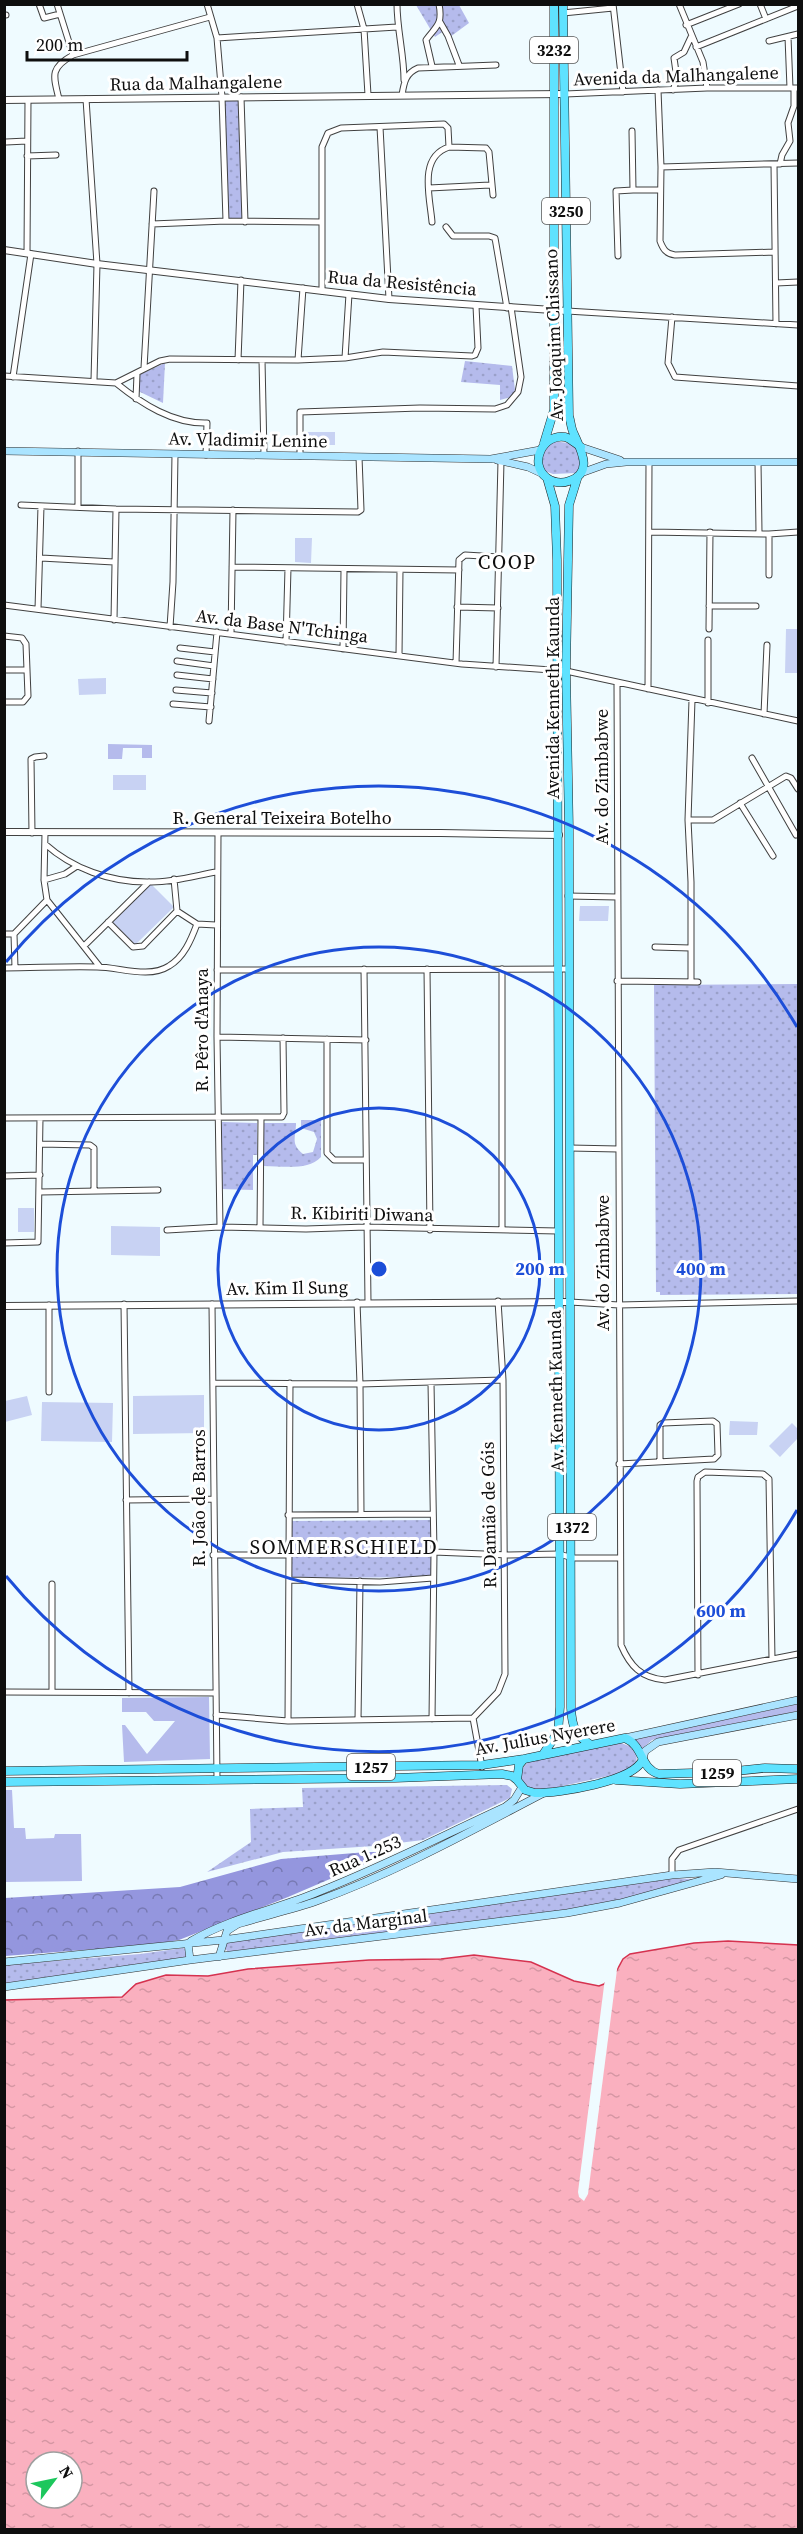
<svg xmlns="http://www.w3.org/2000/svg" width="803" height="2534" font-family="'Source Serif 4',serif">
<defs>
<pattern id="grass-dots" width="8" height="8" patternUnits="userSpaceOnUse" patternTransform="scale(1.5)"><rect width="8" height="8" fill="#b5bbec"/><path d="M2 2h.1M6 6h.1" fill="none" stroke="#9aa0c9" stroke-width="1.8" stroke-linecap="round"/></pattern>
<pattern id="forest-crowns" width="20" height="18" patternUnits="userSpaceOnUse" patternTransform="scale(1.5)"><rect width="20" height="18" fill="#9496de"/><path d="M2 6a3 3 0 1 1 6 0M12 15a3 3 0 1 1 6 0" fill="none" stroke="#7779b2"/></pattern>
<pattern id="water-ripples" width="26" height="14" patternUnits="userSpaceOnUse" patternTransform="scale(1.5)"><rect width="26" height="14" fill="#fab0bf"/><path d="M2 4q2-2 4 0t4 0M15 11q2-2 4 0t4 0" fill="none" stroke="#d596a3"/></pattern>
</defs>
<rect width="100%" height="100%" fill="#effbff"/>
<path fill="url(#grass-dots)" d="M416,5H459L469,23L450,37L445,30L435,37Z
M222,97H241L245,222L226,221Z
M465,361L512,366L515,390L511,397L500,400V385L461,382Z
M165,363L163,403L138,391L139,375Z
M552,441L576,444L583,465L576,473L553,474L542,470L539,448Z
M798,984V1294L660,1295V1292H656L654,985Z
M301,1120H321V1157C308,1171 283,1166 264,1166V1123H296C296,1138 290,1143 303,1154L313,1152L317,1139L314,1132L301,1128Z
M222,1122L257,1123V1155H253V1190L221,1189Z
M433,1520V1577L292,1578V1521Z
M621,1743L632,1747C641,1759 636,1764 626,1772L540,1791L531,1790L521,1782L520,1771L528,1762Z
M507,1785L512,1789L510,1798L423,1840L374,1846L283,1852L207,1872L251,1842L250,1809L303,1807L302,1788Z
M660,1878L696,1879L615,1901L570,1910L228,1952L224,1947L227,1942Z
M183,1948L187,1950V1957L173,1960L5,1984V1965L140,1954Z"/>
<path fill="url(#forest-crowns)" d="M367,1852H376L379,1855V1858L288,1897L179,1940L148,1945L5,1956V1898L180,1887L281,1859Z"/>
<path fill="#b5bbec" d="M108,744L152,745V758H142V748H123L122,759H108Z
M209,1697L210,1759L124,1762L122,1725H125L147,1754L175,1721H154L146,1712H122V1698Z
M798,1704V1711L652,1740L642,1749L633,1739Z
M4,1790H12L14,1828H25L26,1839L54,1838L55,1834H81L82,1881L5,1882Z"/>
<path fill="#c8d2f3" d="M303,432H335V445H303Z
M295,538H312L311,563L295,562Z
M786,629H798V673H785Z
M106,678V694L79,695L78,679Z
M113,775H146V790H113Z
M151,884L174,907L134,946L112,923Z
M580,906H609L608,921H579Z
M18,1208H34V1232H18Z
M111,1226L160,1227V1256L111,1255Z
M204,1395V1433L133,1434V1396Z
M27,1396L32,1415L5,1422V1401Z
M42,1402L113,1403L112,1442L41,1441Z
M730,1421L758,1422L757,1435H729Z
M792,1423L798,1429V1438L780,1457L769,1446Z"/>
<path fill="url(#water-ripples)" stroke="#d5324f" stroke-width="1.5" fill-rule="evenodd" d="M728,1941L798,1945V2529H5L4,2000L122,1997L136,1984L166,1975L208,1976L248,1969L369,1960L441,1959L474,1955L531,1962L574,1981L599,1986L604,1984L617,1970L623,1959L630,1954L694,1943ZM36,2462H72V2498H36Z"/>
<path fill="#effbff" d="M618,1962L588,2194L584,2201L579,2197L578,2192L605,1978Z"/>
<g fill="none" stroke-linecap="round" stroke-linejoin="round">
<defs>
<path id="minor" d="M39,4L44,18L60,14
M57,4L73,55
M207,4L217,38L222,97L226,221
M357,4L364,29L368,95
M397,4C397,30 404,54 404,80
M613,4L623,92
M679,4L703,62L707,88
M760,4L766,19
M563,13L613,8
M4,15H6
M440,22L448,36L459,65
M686,25L739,4
M788,37L790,88
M217,38L397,27
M769,41L798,34
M696,47L798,6
M432,66L426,40C436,26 443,25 439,4
M658,90L661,167L660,241C663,249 666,254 675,255L775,252
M673,90L677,79L674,58L684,52L691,37
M565,94L707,88H798
M402,95C404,82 406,73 418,68L496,65
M241,97L245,222
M59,99C53,75 50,68 73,55L210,17
M86,99L97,264L94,380
M380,127L389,299
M632,131L633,190H660
M6,142L27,141
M27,156L56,155
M774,164L776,324
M780,164L782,155L790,141L788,123L794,106V88
M661,167L798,163
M429,188L490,185
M432,222C430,197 418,157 449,147L486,148L489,152L493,195
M152,224L226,221L322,222
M446,227L453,236H489L495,238L507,308
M27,253L28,100
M618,256L616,191L633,190
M776,283L798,282
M322,291V147L328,133L341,128L444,124L448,128L449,147
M567,311L798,325
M672,317L668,363L675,377L798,386
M345,358L349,294
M238,360L241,280
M262,360L264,455
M298,360L303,288
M144,368L154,191
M4,376L116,383
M13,377L31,254
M116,383L160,361L170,359L298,360L345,358L383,352L472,356L475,355L478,348L476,306
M116,383C142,404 173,424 207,423L206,455
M136,399L137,374
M78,451V507
M300,456V412L420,408L495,409L507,405L518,392L521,377L511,307
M758,462L759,532
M21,505L116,509L358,512L361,510L359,457
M650,532L769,534L798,532
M41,558L114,562
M232,567L459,570
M769,575V534
M4,605L462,664L566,671L798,721
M709,606H756
M457,607L498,608
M38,609L41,506
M114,620L116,509
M170,627L173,582L175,454
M709,629L710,532
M231,634L233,510
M4,636L22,638L26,644L28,696L23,702H4
M286,642L288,568
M180,648L215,652
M343,649L344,570
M399,655L400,570
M177,661L214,666
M456,663L459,560L465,555L499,557
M496,667L501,461
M4,670H26
M177,675L213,679
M617,684L621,1645C630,1666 641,1678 665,1680L798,1654
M648,689L649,462
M176,690L212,693
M708,703V640
M173,704L211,707
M764,714L767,645
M209,721L217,632
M752,758L796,835
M740,803L773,856
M688,820H713L786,776L791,778L798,789
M32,833L31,759L35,757L44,756
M218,833L217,1037L220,1227
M45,844C73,869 110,882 147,882C170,883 194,876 216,872
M174,879L177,911L197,924
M44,880L65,874L77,866
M568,896L617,897
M47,900L100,967
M108,922L133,947L143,946L177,911
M4,934H14
M14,934L47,900L44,880L45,833
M14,934L15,968
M84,946L149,882
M655,947L690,948
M4,968C35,968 66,966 97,967C119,967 149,979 169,966C184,957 191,940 197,924L216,925
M364,969L368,1302
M427,969L430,1230
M217,970L569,969
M617,981L698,982
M691,982V882L688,820L692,700
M217,1037L366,1040
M327,1039V1153L334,1160H365
M4,1118L282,1117L284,1113L283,1038
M40,1144L90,1145L94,1148V1191
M570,1148L618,1149
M4,1176L40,1175
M40,1192L158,1190
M260,1227L261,1118
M502,1228V969
M167,1230L220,1227L306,1229L366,1227L558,1231
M4,1243L38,1242L40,1118
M357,1302L360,1384L361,1514
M570,1302L619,1305L798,1301
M124,1304L129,1693
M212,1304L217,1780
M214,1383L360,1384L503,1380
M431,1383L434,1552L432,1719
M49,1392V1305
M619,1464L714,1459L718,1455L717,1424L713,1421L663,1423L660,1425V1461
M126,1500L213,1499
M288,1515L433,1514
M434,1552L509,1555L559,1554L573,1558H620
M213,1555H289
M289,1580L380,1582L433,1578
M52,1584V1691
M698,1675L697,1481L698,1477L705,1472L763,1474L769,1479L772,1659
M4,1692L215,1693
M216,1715L288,1721L473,1718
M473,1718L498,1692L505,1674L503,1380L498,1301
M473,1718L482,1767
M358,1720L360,1581
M288,1721L290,1383
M672,1875V1859L679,1850L798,1809"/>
<path id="tertiary" d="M4,100L565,94
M4,250L97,264L389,299L567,311
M4,832L441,833L559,835
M4,1306L570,1302"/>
<path id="secondary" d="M581,447L620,460
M4,451L491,459L540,450
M497,460L528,467L543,474
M581,473L606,464L626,462H798
M625,1738L798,1700
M643,1759L645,1751L658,1742L798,1715
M191,1941C231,1918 276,1909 318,1892C382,1867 442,1836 505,1807L514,1800L522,1787
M188,1943L190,1960
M219,1957L227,1931L238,1924C264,1916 291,1910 317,1901C395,1873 471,1831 544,1793
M4,1962L223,1940L672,1875L715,1872L798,1879
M4,1987L190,1960L567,1913L620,1903L721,1875"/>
<path id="primary" d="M563,4L569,416C571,422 571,429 574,434C581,450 594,473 569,481C561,484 553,482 547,478C528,464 543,433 565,437C570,438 576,444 581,447
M544,443L554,410V4
M578,476L569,505L566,671L569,829L571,1708C572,1727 575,1735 591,1745
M544,1753L558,1732L560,1707L557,560L555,506L547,478
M524,1759L519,1765L517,1780L525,1790L535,1793C559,1793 634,1782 643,1759
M4,1771L482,1765L524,1759L625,1738C644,1746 640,1769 659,1774L726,1772L765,1768L798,1769
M616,1780L680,1784L798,1779
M4,1782L395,1778L502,1774L512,1776L517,1780"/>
</defs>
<use href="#minor" stroke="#414141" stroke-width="7"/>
<use href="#tertiary" stroke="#414141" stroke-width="8"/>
<use href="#secondary" stroke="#303030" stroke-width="8"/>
<use href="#primary" stroke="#1f1f1f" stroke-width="9"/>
<use href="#minor" stroke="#fff" stroke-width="5"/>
<use href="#tertiary" stroke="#fff" stroke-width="6"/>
<use href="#secondary" stroke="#aae4ff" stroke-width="7"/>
<use href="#primary" stroke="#5fe2ff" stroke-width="8"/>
</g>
<g fill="none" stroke="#1d4ed8" stroke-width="3">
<circle cx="379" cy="1269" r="161"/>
<circle cx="379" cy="1269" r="322"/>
<path d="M797 1510A483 483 0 0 1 6 1576M6 962A483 483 0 0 1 797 1027"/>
</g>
<g text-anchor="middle" stroke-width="6" stroke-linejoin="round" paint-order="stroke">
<g fill="#fff" stroke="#565656" stroke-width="1.5">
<rect x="530" y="37" width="48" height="26" rx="4.5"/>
<rect x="542" y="198" width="48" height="26" rx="4.5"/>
<rect x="548" y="1514" width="48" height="26" rx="4.5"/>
<rect x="347" y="1754" width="48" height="26" rx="4.5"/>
<rect x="693" y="1760" width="48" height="26" rx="4.5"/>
</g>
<g font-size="16" font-weight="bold" fill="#0e0e0e">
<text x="554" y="56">3232</text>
<text x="566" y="217">3250</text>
<text x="572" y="1533">1372</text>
<text x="371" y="1773">1257</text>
<text x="717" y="1779">1259</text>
</g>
<g font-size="18" fill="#0e0e0e" stroke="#fff">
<text transform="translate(676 76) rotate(-2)" y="6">Avenida da Malhangalene</text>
<text transform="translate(196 83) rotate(-1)" y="6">Rua da Malhangalene</text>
<text transform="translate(402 283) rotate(5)" y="6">Rua da Resistência</text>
<text transform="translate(554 335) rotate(-92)" y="6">Av. Joaquim Chissano</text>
<text transform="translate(248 440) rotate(1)" y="6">Av. Vladimir Lenine</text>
<text transform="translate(282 626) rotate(7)" y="6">Av. da Base N'Tchinga</text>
<text transform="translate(553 698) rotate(-90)" y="6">Avenida Kenneth Kaunda</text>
<text transform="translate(602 777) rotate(-90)" y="6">Av. do Zimbabwe</text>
<text x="282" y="824">R. General Teixeira Botelho</text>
<text transform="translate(202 1030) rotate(-90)" y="6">R. Pêro d'Anaya</text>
<text transform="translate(362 1214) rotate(1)" y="6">R. Kibiriti Diwana</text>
<text transform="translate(603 1263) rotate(-90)" y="6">Av. do Zimbabwe</text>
<text transform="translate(287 1288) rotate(-1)" y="6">Av. Kim Il Sung</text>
<text transform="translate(556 1391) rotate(-91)" y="6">Av. Kenneth Kaunda</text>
<text transform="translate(199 1498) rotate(-90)" y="6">R. João de Barros</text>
<text transform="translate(489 1515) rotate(-91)" y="6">R. Damião de Góis</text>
<text transform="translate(545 1737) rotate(-10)" y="6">Av. Julius Nyerere</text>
<text transform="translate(365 1856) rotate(-24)" y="6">Rua 1.253</text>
<text transform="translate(366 1923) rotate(-7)" y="6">Av. da Marginal</text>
</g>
<g font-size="20" letter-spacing="1.5" fill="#0e0e0e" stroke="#fff">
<text x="507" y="569">COOP</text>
<text x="344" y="1554">SOMMERSCHIELD</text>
</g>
</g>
<circle cx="379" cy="1269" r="9" fill="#1d4ed8" stroke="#fff" stroke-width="3"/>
<g font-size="18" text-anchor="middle" font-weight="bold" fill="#1d4ed8" stroke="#fff" stroke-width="6" stroke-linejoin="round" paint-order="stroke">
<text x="540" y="1275">200 m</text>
<text x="701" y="1275">400 m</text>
<text x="721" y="1617">600 m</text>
</g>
<rect width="803" height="2534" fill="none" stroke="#0e0e0e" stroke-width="12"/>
<g transform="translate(54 2480) rotate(58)"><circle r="28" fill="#ffffff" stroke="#9f9f9f" stroke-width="1.5"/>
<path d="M0-4.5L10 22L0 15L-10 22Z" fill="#1dc75d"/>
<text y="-9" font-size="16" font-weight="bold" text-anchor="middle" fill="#0e0e0e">N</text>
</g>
<path d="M27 51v9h160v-9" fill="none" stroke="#0e0e0e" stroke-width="3"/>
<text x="36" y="51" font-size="18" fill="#0e0e0e" stroke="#ffffff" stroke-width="4.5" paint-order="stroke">200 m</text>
</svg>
